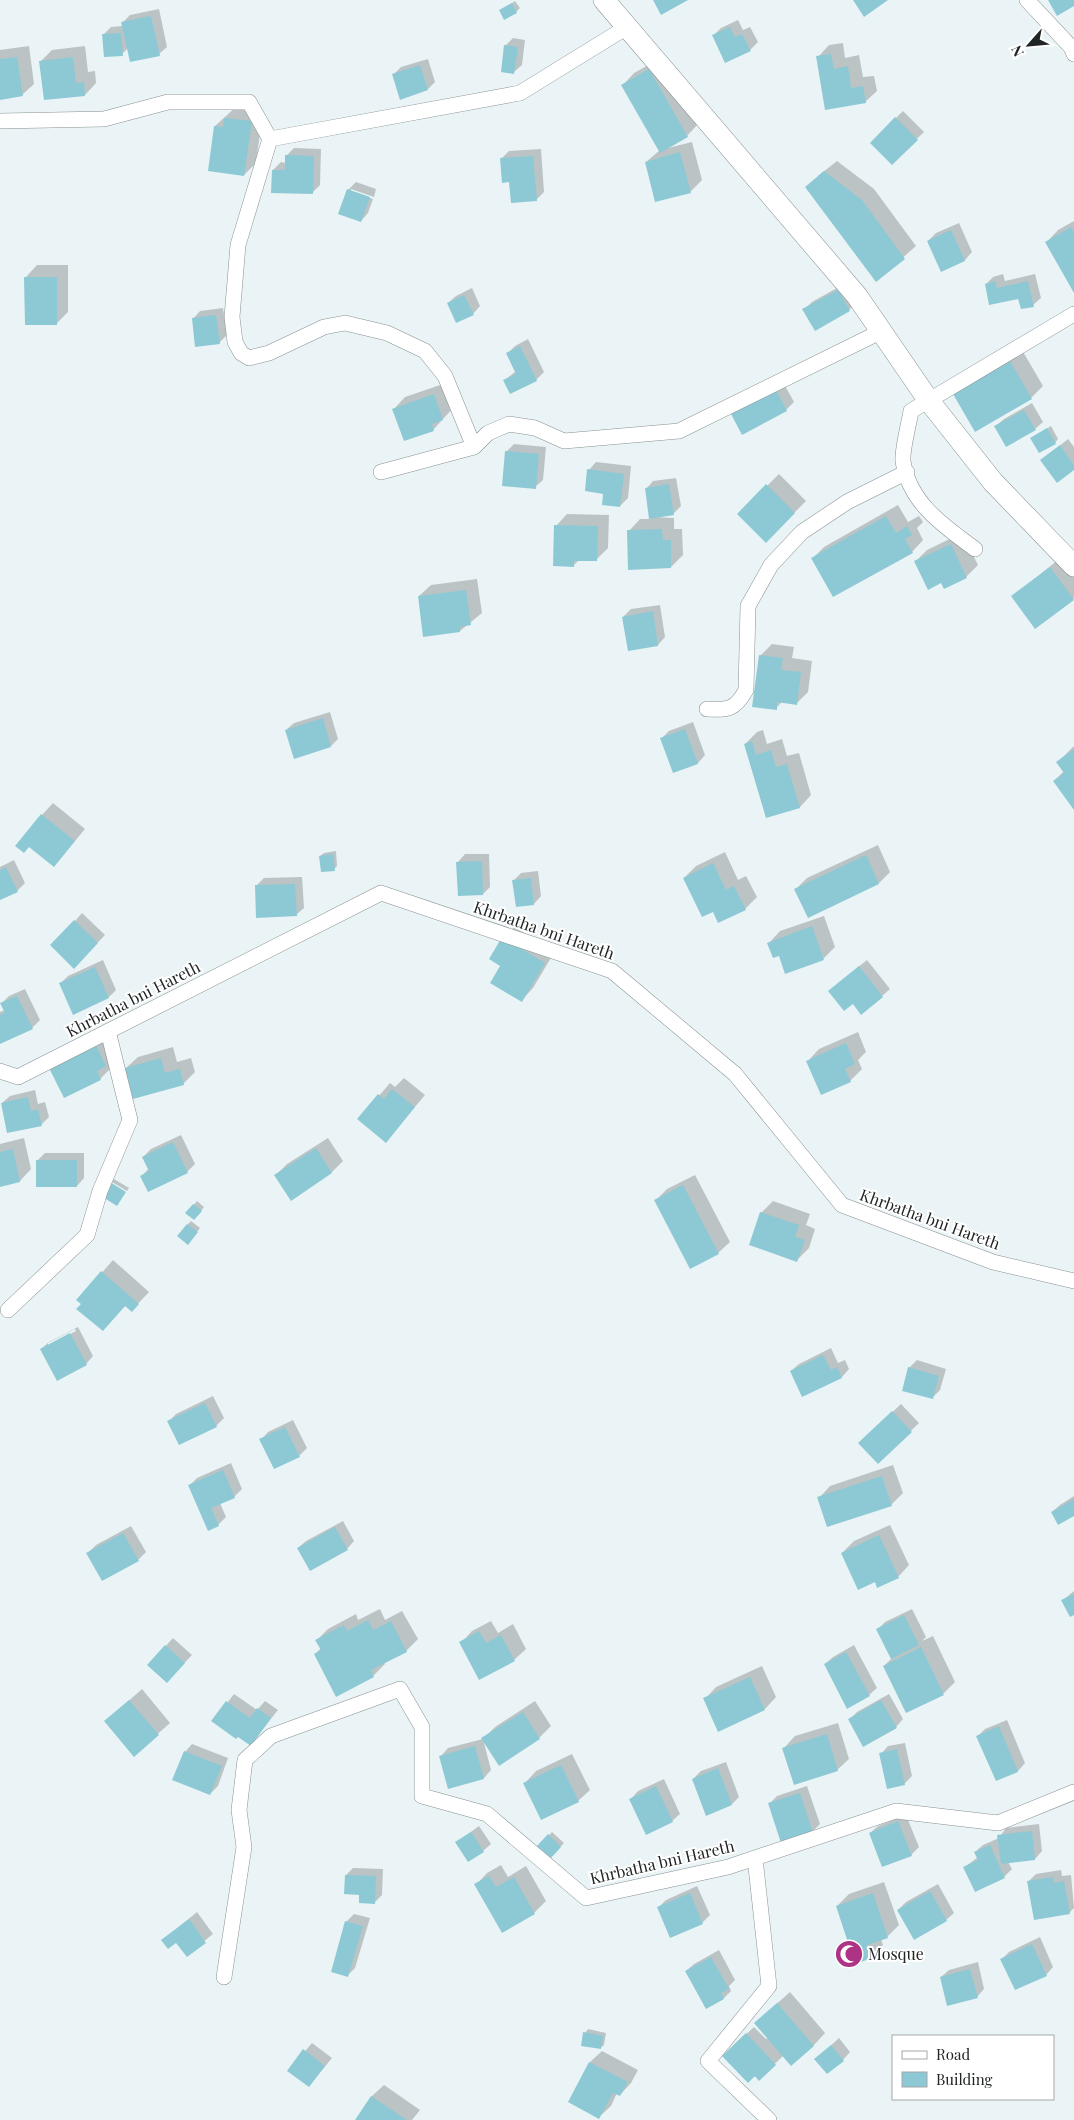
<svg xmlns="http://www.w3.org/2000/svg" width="1074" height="2120" font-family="'Playfair Display',serif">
<rect width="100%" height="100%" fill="#eaf4f6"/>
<path fill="#0003" fill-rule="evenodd" d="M515,1L520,8L516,12L500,11Z
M159,9L167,47L159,54L128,48L122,54L103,35L111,27L123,26V22L130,15Z
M738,20L743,30L750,27L758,42L750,50L713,36L721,28Z
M513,38L525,40L522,65L514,72L505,46Z
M843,43L845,58L859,55L863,77L874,76L877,91L865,102L818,57L829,45Z
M29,46L34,84L22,95L0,98V50Z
M85,46L88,72L95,71L96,83L85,95L40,62L52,50Z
M661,58L698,124L687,136L668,148L692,142L702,180L690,192L646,162L660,150L623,85L634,73Z
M428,59L435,82L428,89L393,75L401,67Z
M237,106L263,110L256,163L244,175L215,126Z
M903,111L924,132L892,163L871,143Z
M294,148L321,149L320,185L312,193L273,170L281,162L286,163V156Z
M541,149L544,192L536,200L510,181L501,159L509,151Z
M837,161L874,189L916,246L876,281L818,176Z
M356,182L376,189L374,197L351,189V192L373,199L368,213L361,221L348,190Z
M1074,221V290L1047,242L1058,230Z
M959,223L972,252L965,260L942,270L928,241L936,233Z
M37,265H68V312L56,324L26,277Z
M1003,274L1005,281L1035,274L1041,298L1033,305L1019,297L986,284L993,277Z
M846,283L857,302L849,310H804L812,302Z
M472,288L480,306L473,314L448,303L456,296Z
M223,308L227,335L219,343L193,319L200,311Z
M528,339L544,372L536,380H505L516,371L508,353L515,346Z
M1022,350L1043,386L1031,398L954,394Z
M783,382L794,402L786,410L743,433Z
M446,383L454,407L433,430L394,409L405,397Z
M1032,403L1043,422L1035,429L996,426L1004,419Z
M1051,426L1058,439L1055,443L1032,438Z
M1068,439L1074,447V469L1042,460Z
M514,444L546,447L543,480L535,487L506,452Z
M596,462L631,466L628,498L620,506L605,493L589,470Z
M779,474L806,501L766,541L739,514Z
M676,478L681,506L673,514L655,517L674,518V529H682L683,555L671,567L629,531L640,519H651L646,489L653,481Z
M898,505L908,522L919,516L923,522L917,528L923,540L912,552L813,558L824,547Z
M567,514L609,515L608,548L596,560L580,559L574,565L556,526Z
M962,533L978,565L966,577L942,582L915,562L927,550Z
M1063,556L1074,571V598L1035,627L1013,596Z
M477,579L482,613L460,631L419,596L431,585Z
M660,605L665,637L658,645L629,650L623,617L631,609Z
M772,644L794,647L792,658L812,661L808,692L797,703L783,701L776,708L760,656Z
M330,712L338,739L331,746L286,730L294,723Z
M693,722L705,755L698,763L674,772L661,739L669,731Z
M763,730L767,744L782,739L787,756L799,753L811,795L800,807L767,816L745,744L757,732Z
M1074,746V808L1054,781L1064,771L1058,762Z
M53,803L85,829L54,866L29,846L42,815Z
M878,845L890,872L879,883L796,889L807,878Z
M336,851L337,866L334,869L320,856L324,853Z
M725,852L738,880L746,876L757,897L745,909L714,910L684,878L696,866Z
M465,854H489L490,887L483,894L458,862Z
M14,860L25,883L17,891L0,899V867Z
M538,871L541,896L534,904L514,880L521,873Z
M302,877L304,908L296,915L256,886L264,878Z
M82,913L105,935L82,959L75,921Z
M824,916L835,947L824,958L786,972L779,955L769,943L780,931Z
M514,927L555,951L533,988L522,1000L503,938Z
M103,960L116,990L109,997L60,984L68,976Z
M867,960L890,989L882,996L837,984Z
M25,989L40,1020L32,1028L0,1042V1012L5,1010L2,1003L9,996Z
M107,1032L112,1067L100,1079L49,1066Z
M858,1032L866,1052L858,1060L862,1069L850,1081L808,1061L819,1049Z
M173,1047L177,1062L191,1058L195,1072L183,1084L126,1068L138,1057Z
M404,1078L425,1095L386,1141L359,1119L390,1083L395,1087Z
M35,1090L38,1104L45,1102L49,1117L41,1125L2,1103L10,1096Z
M181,1135L195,1164L187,1172L142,1176L149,1168L143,1157L151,1149Z
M24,1138L31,1169L20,1181L0,1185V1144Z
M328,1138L343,1161L332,1172L276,1175L287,1164Z
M45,1153H84V1178L77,1186L37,1161Z
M695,1175L730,1242L718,1253L656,1200L667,1189Z
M114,1179L129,1188L127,1191L112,1182Z
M197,1201L204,1207L198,1215L187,1213Z
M773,1201L810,1214L806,1225L815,1229L809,1248L797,1260L761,1213Z
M191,1221L200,1228L191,1240L188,1224Z
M113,1260L149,1292L132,1310L126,1305L103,1330L78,1300Z
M78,1327L93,1356L86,1364L41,1349L49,1342ZM75,1329L76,1331L48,1346V1343Z
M831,1348L838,1363L845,1360L849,1369L842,1377L803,1395L791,1371L799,1364Z
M917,1360L946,1369L940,1390L932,1398L909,1368Z
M213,1396L224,1418L216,1426L169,1421L176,1414Z
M901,1404L919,1423L878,1462L860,1443Z
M293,1420L307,1448L299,1456L261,1440L268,1432Z
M231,1463L242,1489L234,1497L220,1503L226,1517L218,1525L190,1485L197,1478Z
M893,1465L903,1493L891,1505L819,1498L830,1486Z
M1074,1496V1515L1052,1512L1060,1505Z
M343,1521L354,1541L347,1549L298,1548L306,1541Z
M890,1525L909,1565L898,1577L875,1581L842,1553L854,1541Z
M131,1526L146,1552L138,1560L88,1553L96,1545Z
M1074,1591V1613L1063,1600Z
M380,1609L385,1620L402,1611L418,1639L406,1651L384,1662L385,1664L373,1676L315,1654L321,1648L317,1640L328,1629L356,1614L358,1620Z
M912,1609L926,1637L922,1641L933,1636L955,1682L944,1693L907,1712L884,1666L892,1658L878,1629L885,1622Z
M491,1621L498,1633L513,1624L526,1649L514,1660L461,1643L472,1631Z
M173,1638L192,1655L174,1674L149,1664Z
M854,1645L877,1688L869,1695L825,1664L833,1657Z
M762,1666L776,1697L765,1709L705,1699L716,1687Z
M142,1689L170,1723L134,1755L106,1721Z
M234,1694L257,1710L265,1701L278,1710L251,1744L213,1721Z
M889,1694L903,1719L896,1727L849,1720L857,1712Z
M535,1701L551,1726L539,1738L483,1739L491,1770L484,1778L449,1788L441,1756L448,1748L483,1739L495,1727Z
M1007,1720L1025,1763L1018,1771L996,1780L978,1736L985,1729Z
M838,1723L849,1759L837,1770L784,1748L795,1736Z
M905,1743L912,1776L904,1784L881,1754L888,1746Z
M192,1744L228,1758L218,1786L210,1794L185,1752Z
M572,1754L590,1790L578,1801L525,1783L536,1771Z
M726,1762L739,1797L732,1804L706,1814L693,1779L701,1771Z
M664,1779L680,1814L672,1821L631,1799L638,1791Z
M807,1786L820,1824L812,1832L770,1803L777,1796Z
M906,1815L919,1847L911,1855L870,1833L878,1826Z
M1039,1824L1042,1851L1035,1859L1008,1862L1012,1869L1004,1877L965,1867L978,1857L975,1852L983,1845L999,1838L1006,1828Z
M479,1826L491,1844L483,1851L457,1842Z
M552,1832L564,1843L551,1857L539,1846Z
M501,1865L508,1877L526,1866L546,1901L534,1913L476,1885L487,1873Z
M353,1868L383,1869L382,1895L375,1902L361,1894L346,1875Z
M1061,1870L1062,1876L1071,1875L1074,1908L1069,1913L1028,1882L1036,1874Z
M884,1882L899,1925L887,1937L881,1939L883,1945L871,1957L837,1906L849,1894Z
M938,1884L954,1913L946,1920L898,1910L906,1902Z
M697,1886L710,1915L702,1923L658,1908L666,1900Z
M197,1912L213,1934L187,1955L176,1941L163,1940Z
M354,1914L370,1918L355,1968L348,1975L347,1921Z
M1040,1937L1053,1967L1046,1975L1002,1959L1009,1952Z
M719,1950L735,1980L729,1986L731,1991L724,1998L706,2008L686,1971L694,1964Z
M978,1962L984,1989L977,1997L941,1977L949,1970Z
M790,1992L825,2033L814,2045L791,2065L783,2056L759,2079L723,2056L754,2027L766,2039L768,2038L755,2023Z
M588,2029L606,2033L604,2045L600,2048L585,2033Z
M839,2038L850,2052L843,2060L824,2052Z
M312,2043L332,2058L309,2086L289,2070Z
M602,2051L638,2070L631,2083L620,2095L617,2093L611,2106L599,2117L570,2102L590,2062Z
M384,2085L420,2110L412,2120H356L372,2096Z"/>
<path fill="#8cc9d5" d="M653,0H688L661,15Z
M853,0H888L864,17Z
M1048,0H1074V6L1057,16Z
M512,3L517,13L504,20L499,10Z
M151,16L160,56L130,62L121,22Z
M730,27L735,37L742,34L751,51L725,63L712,35Z
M121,33L123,56L104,57L102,34Z
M504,45L518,47L514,74L501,72Z
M831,54L834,69L848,66L851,88L863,86L866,103L825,110L816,56Z
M17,57L23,96L0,100V59Z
M73,57L76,83L84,82L85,96L44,100L39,61Z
M420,65L428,90L400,100L392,74Z
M649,69L688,137L660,153L621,85Z
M895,117L918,140L892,165L870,143Z
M224,118L252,121L244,176L208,171L214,126L223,127Z
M680,152L691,193L655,202L645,162Z
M285,155L314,156L313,194L271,193L272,170H285Z
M533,156L537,201L511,203L509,182L502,183L500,158Z
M824,171L862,200L905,259L876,282L805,187Z
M347,189L370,197L361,222L338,214Z
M1071,227L1074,233V293L1045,242Z
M951,230L965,261L941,272L927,241Z
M24,277H57V325H25Z
M995,281L997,288L1028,281L1034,307L1021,309L1018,299L989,305L985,284Z
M838,290L850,311L815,331L802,309Z
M464,295L474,315L456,323L447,303Z
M216,315L220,344L195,347L192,318Z
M520,346L537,381L510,394L503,380L516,374L506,353Z
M1010,361L1032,399L975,432L953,394Z
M775,388L787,411L742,435L730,412Z
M434,394L443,420L432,424L434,431L404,441L392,409Z
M1024,410L1036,430L1006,447L994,426Z
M1047,428L1056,444L1039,453L1030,438Z
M1060,445L1074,465V470L1057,483L1040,460Z
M505,451L539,454L536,489L502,486Z
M587,469L624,474L620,507L602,505L603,494L585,491Z
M669,484L674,515L649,519L645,488Z
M766,484L795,513L766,543L737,514Z
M886,516L896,533L907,526L912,535L905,539L913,553L833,597L811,558Z
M554,525L598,526L597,561H574V567L553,566Z
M662,529L663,540H671V568L628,570L627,530Z
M951,544L967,578L944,589L941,583L928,590L914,561Z
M1050,567L1074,600L1035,629L1011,596Z
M466,590L471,625L460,627V632L423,637L418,596Z
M653,611L658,646L628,651L622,617Z
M759,655L783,658L781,670L801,672L797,705L777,702V710L752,707Z
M323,718L331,747L294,759L285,730Z
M685,729L698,764L673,773L660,738Z
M752,741L756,755L771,750L776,767L787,764L800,808L766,818L744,744Z
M1074,749V810L1053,781L1064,773L1056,762Z
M41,814L75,841L54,867L29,847L24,853L15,846Z
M333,854L335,871L321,872L319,856Z
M866,855L879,884L808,918L794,889Z
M482,861L483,895L458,896L456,862Z
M713,863L726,890L734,886L746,910L718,923L713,912L702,917L683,878Z
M6,867L18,892L0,900V870Z
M531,878L534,905L516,907L512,880Z
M295,884L297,916L256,918L255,885Z
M74,920L98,943L74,969L50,945Z
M812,926L824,960L785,974L779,956L773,958L767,943Z
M502,937L545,963L522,1002L490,983L500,966L489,959Z
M859,966L883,997L861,1015L853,1004L844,1011L828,991Z
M95,967L109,998L73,1015L59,983Z
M17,996L33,1029L0,1044V1015L5,1013L0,1003Z
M95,1043L106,1066L97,1071L101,1080L64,1098L48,1066Z
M846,1043L855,1064L845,1069L851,1082L821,1095L806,1061Z
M161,1058L165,1073L180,1069L184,1085L133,1099L125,1068Z
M392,1089L415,1107L386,1143L357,1119L378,1094L384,1099Z
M28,1097L31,1111L38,1109L42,1126L7,1133L1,1103Z
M173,1142L188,1173L148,1192L140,1176L149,1171L142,1157Z
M316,1148L332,1173L291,1201L274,1175Z
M13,1149L20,1182L0,1187V1152Z
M36,1160H77V1187H36Z
M110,1182L126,1192L117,1206L101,1196Z
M683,1185L719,1254L690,1269L654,1200Z
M193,1204L202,1211L194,1220L185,1213Z
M760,1212L799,1225L795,1237L805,1240L797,1262L749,1245Z
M187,1224L198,1232L188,1245L177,1236Z
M101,1271L139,1304L132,1312L125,1306L103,1331L76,1309L81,1304L76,1300Z
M70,1333L87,1365L57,1381L40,1349Z
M823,1355L831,1370L837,1367L842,1378L802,1397L790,1371Z
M908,1367L939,1376L933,1399L902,1391Z
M205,1403L217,1427L179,1445L167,1421Z
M892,1411L912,1432L878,1464L858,1443Z
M285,1427L300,1457L274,1469L259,1439Z
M223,1470L235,1498L211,1508L219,1526L208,1531L188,1485Z
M882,1476L892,1506L827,1527L817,1497Z
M1074,1499V1516L1058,1525L1051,1512Z
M335,1527L348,1550L310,1571L297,1548Z
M123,1533L139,1561L102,1581L86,1553Z
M879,1535L899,1578L877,1588L875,1582L858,1590L841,1553Z
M1074,1594V1615L1070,1617L1061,1600Z
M904,1615L919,1645L891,1659L876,1629Z
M368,1620L373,1630L391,1621L407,1652L371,1670L374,1677L336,1697L314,1654L321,1650L315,1640L344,1625L347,1631Z
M479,1631L486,1643L501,1635L515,1661L479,1680L459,1642Z
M165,1645L185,1663L167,1683L147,1665Z
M921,1647L944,1695L906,1713L883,1666Z
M846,1652L870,1696L847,1709L824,1664Z
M750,1677L765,1710L718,1732L703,1698Z
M129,1700L159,1735L134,1757L104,1721Z
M881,1700L897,1728L863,1747L848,1719Z
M226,1701L250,1718L257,1708L271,1718L251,1746L238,1737L236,1739L211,1721Z
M523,1712L540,1739L499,1766L481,1738Z
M999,1726L1018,1772L996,1781L976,1736Z
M827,1734L838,1771L794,1785L782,1748Z
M475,1746L484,1779L448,1789L439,1756Z
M897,1749L905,1785L887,1789L879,1753Z
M184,1751L222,1766L210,1795L172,1780Z
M561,1765L579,1802L541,1820L523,1783Z
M718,1768L732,1805L706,1816L692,1779Z
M656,1786L673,1822L646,1835L629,1799Z
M800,1793L813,1833L781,1843L768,1803Z
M898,1821L912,1856L882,1867L869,1833Z
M1032,1831L1035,1860L1001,1864L997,1835Z
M471,1832L484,1852L468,1862L455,1842Z
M548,1834L561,1847L551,1858L537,1846Z
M990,1845L1005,1878L975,1892L963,1867L978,1860L974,1852Z
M345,1875L376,1876L375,1904L359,1903V1895L344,1894Z
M489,1876L496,1887L514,1877L535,1914L502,1933L474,1884Z
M1053,1877L1054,1883L1064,1881L1070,1914L1034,1920L1027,1881Z
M930,1891L947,1921L914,1940L897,1910Z
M690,1893L703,1924L670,1938L657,1907Z
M873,1893L888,1938L867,1945L872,1958L855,1964L836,1906Z
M189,1919L206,1943L187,1957L176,1943L168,1949L161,1940Z
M345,1921L363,1926L348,1977L331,1972Z
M1032,1944L1047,1976L1015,1990L1000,1959Z
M711,1957L729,1989L721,1993L724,1999L706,2009L685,1971Z
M970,1969L978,1998L947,2006L940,1977Z
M777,2003L814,2046L791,2066L754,2023Z
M583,2032L603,2036L601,2049L581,2046Z
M746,2033L776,2065L759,2081L755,2076L748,2083L722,2056Z
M831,2045L844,2061L827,2074L814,2059Z
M303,2049L325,2066L309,2087L287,2071Z
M589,2062L628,2082L620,2096L613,2093L599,2119L568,2102Z
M371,2096L407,2120H355Z"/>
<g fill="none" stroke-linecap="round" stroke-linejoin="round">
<defs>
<path id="street" d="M1027,0L1071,47L1074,54
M0,121L104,119L168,102H249L270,139L520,93L627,27
M270,139L238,245L232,317L235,342L241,353L249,358L269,353L324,327L345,323L387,333L425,351L445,376L474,447
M381,472L474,447L488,433L509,424L535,428L564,441L679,431L882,331
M975,549C944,526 909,503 903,461C902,449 909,424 911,411L1074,314
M707,709C728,710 735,710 746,690L748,606L771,565L802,532L847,502L907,472
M0,1071L18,1077L381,893L612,971L735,1074L842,1205L993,1262L1074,1281
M8,1310L87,1235L100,1191L130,1120L108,1031
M755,1858L769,1986L708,2061L769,2120
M224,1977L244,1847L239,1810L245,1760L271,1736L400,1689L422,1727V1796L487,1814L586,1898L728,1867L896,1811L998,1823L1074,1792"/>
<path id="secondary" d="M604,0L857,296L929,401L993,482L1074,566"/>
</defs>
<use href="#street" stroke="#899193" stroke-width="16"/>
<use href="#secondary" stroke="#899193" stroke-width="22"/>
<use href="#street" stroke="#fff" stroke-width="15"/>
<use href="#secondary" stroke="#fff" stroke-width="21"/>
</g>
<defs>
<symbol id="mosque-disc" viewBox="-11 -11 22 22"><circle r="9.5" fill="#ad3385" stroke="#fff"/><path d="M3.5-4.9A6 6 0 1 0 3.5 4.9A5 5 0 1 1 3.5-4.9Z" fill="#fff"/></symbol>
</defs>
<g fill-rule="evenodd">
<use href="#mosque-disc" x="833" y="1938" width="32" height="32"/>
</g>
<g text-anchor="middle" stroke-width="4" stroke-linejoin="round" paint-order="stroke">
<g font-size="16" fill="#202424" stroke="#fff">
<text transform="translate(544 930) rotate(19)" y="6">Khrbatha bni Hareth</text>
<text transform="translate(133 999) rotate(-27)" y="6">Khrbatha bni Hareth</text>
<text transform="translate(930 1219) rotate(20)" y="6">Khrbatha bni Hareth</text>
<text transform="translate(662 1862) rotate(-13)" y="6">Khrbatha bni Hareth</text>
</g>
<g font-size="16" fill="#202424" stroke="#fff" text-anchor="start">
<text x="868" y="1960">Mosque</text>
</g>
</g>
<rect x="892" y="2035" width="162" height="65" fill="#ffffff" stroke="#a6a7a7"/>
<rect x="902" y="2051" width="25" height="8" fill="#ffffff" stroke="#a6a7a7"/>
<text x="936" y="2060" font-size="15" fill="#202424">Road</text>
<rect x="902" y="2072" width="25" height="15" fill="#8cc9d5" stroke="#a6a7a7"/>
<text x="936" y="2085" font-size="15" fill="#202424">Building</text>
<g transform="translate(1029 45) rotate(243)" stroke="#ffffff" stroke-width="4" paint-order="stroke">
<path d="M0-4L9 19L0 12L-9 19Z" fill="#202424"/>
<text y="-8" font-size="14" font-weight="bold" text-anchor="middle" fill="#202424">N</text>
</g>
</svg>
